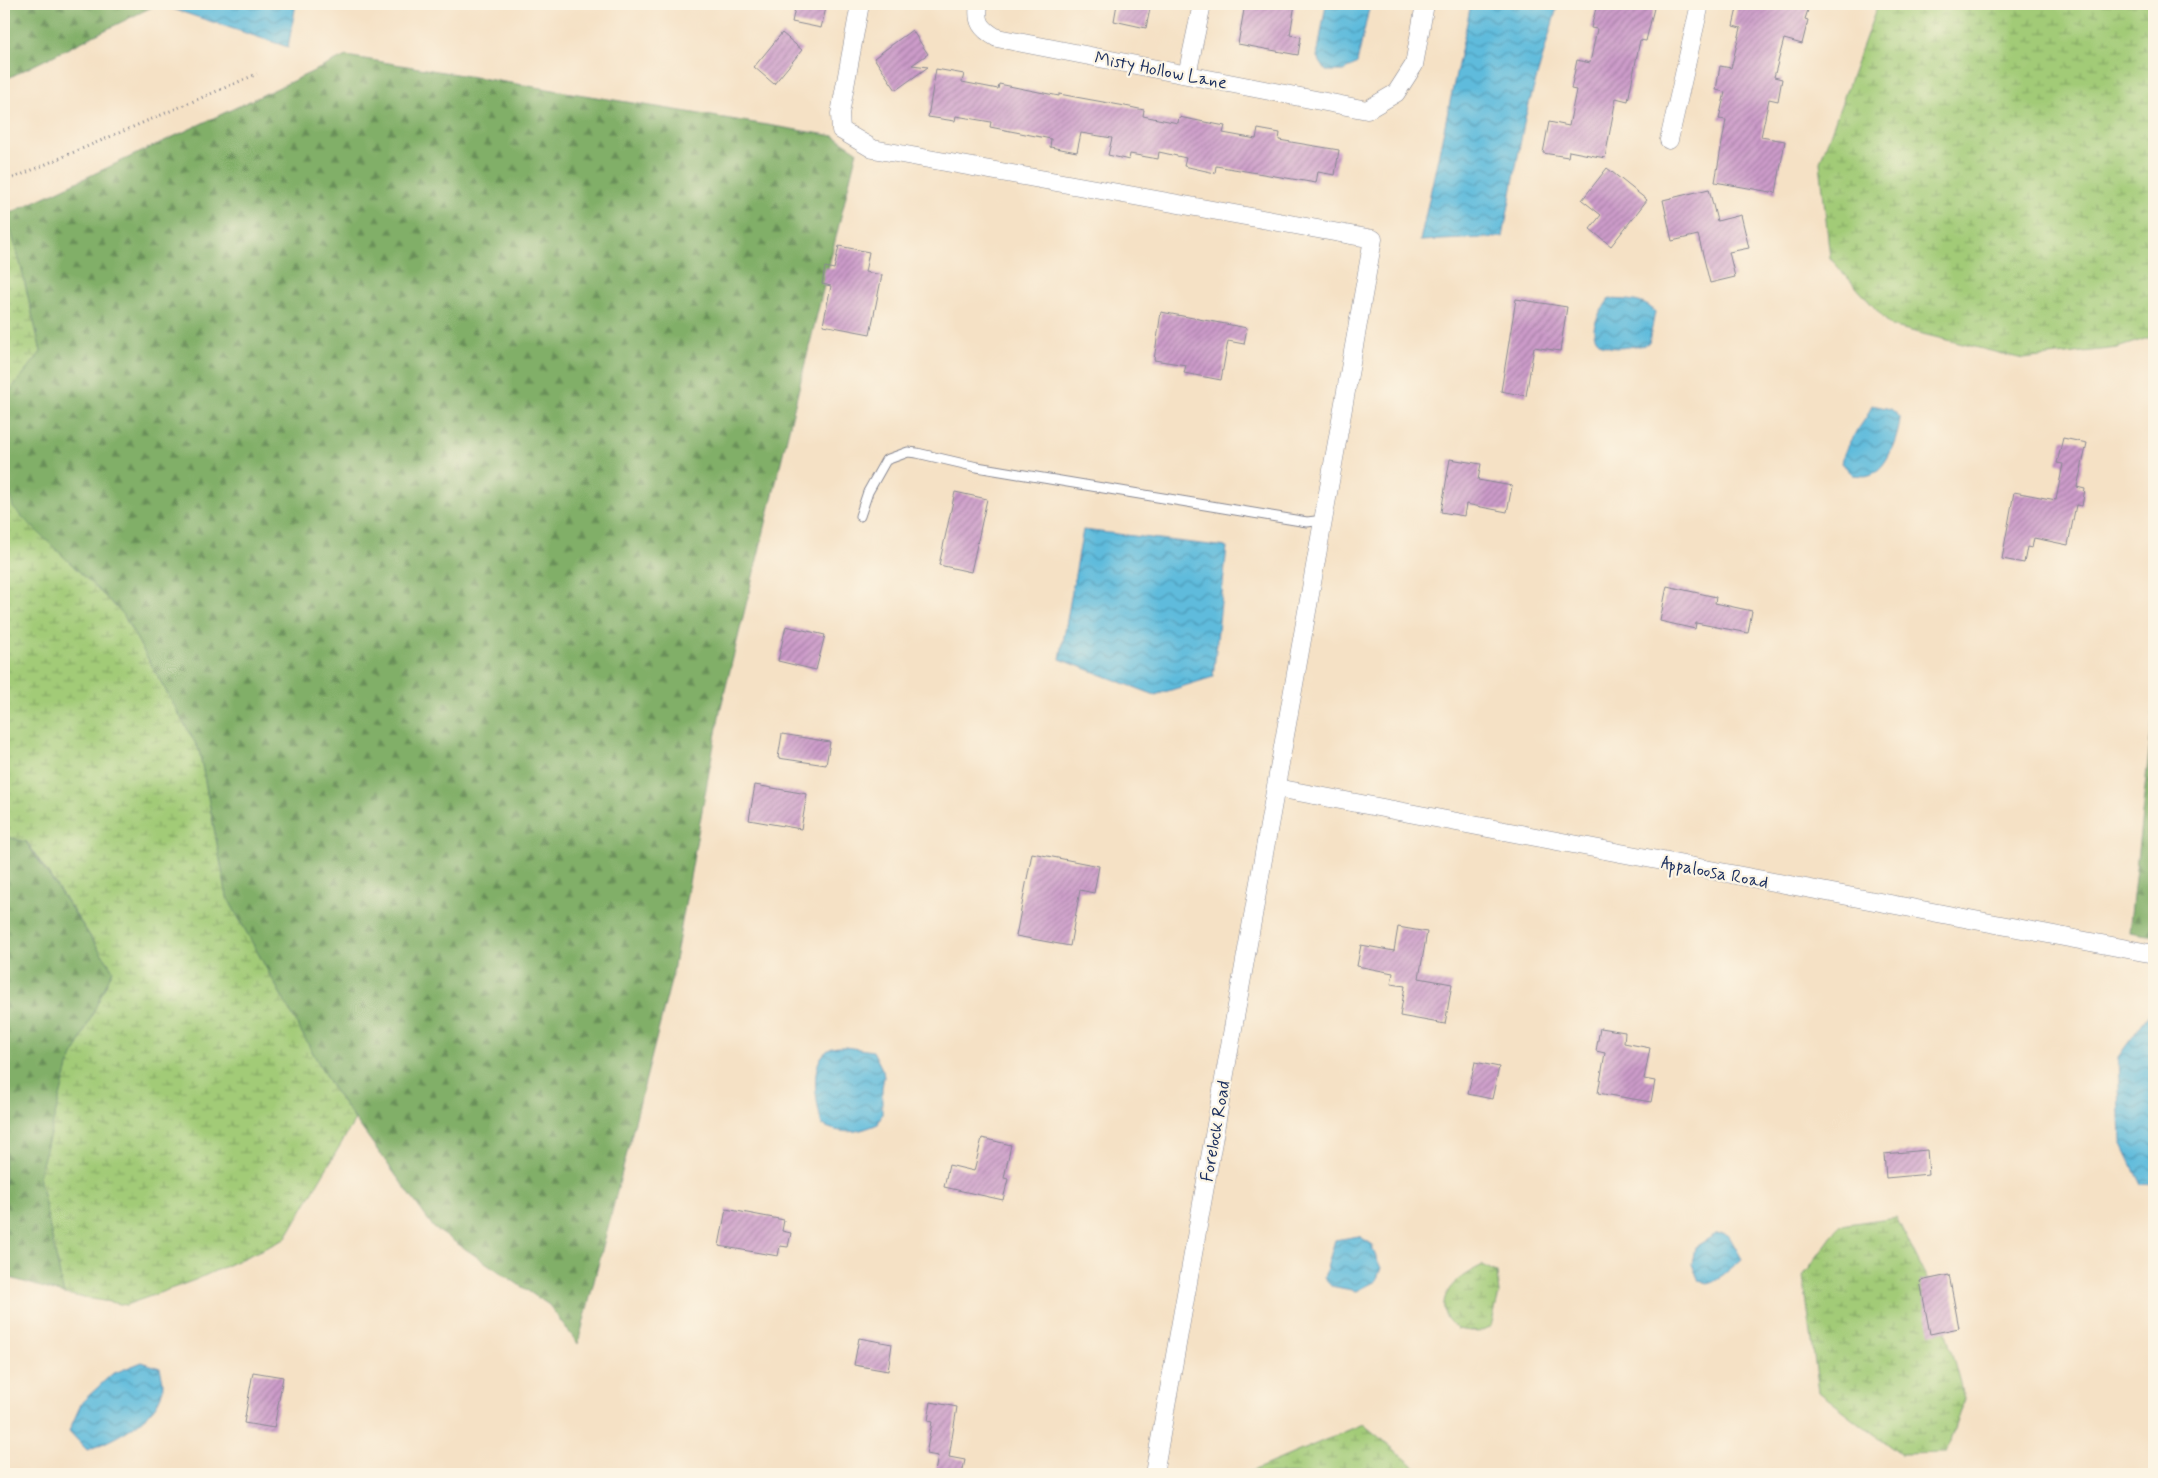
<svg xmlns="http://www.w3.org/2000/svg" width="2158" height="1478" font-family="Mynerve,sans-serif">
<defs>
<pattern id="forest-firs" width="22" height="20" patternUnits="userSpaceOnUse" patternTransform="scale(1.25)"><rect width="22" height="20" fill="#81af68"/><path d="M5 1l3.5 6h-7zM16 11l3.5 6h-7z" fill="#698f59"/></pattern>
<pattern id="wetland-marsh" width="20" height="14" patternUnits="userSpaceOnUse" patternTransform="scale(1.25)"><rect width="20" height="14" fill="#a2cb77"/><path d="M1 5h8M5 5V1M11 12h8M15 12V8" fill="none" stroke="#83a565"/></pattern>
<pattern id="water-waves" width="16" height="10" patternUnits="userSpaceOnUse" patternTransform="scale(1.25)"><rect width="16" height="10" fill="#5ebbdc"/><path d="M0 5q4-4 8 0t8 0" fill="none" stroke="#4d98b6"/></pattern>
<pattern id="building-hatch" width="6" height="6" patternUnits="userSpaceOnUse" patternTransform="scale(1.25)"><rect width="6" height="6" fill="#cc9bc9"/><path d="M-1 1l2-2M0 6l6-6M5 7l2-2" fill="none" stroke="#a57fa6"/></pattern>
</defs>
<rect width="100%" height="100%" fill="#fcf5e5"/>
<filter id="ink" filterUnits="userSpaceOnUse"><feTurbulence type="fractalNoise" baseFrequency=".02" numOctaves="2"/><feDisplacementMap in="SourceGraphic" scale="10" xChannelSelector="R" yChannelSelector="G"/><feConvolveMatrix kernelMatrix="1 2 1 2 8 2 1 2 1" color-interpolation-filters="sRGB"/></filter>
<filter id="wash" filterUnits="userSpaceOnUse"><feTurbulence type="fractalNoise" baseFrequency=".0096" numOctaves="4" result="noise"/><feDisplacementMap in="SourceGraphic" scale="20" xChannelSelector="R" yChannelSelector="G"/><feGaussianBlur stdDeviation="1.12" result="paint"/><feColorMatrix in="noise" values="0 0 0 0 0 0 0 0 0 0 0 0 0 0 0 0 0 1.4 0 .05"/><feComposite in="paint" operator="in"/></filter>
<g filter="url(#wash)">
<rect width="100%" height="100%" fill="#f5e1c5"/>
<path fill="url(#forest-firs)" stroke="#4e6f63" d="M4,4H158L4,80Z
M346,56L834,136L857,151L720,711L672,977L578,1344L549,1305L434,1228L331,1086L227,897L199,750L122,613L12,508L4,463V398L41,352L20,263L6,215Z
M2154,706V936L2129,932Z
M4,836L26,842L113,970L68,1067L39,1176L64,1294L4,1276Z"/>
<path fill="url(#wetland-marsh)" stroke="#5e7d6a" d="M1878,4H2154V336L2117,348L2023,359L1891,326L1830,258L1820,162Z
M4,206L20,263L41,352L4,398Z
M4,463L13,508L122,613L199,750L227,897L331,1086L355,1120L285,1239L195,1280L126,1305L64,1294L39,1176L68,1067L113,970L27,842L4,836Z
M1896,1217L1937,1299L1964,1399L1946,1453L1900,1454L1819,1392L1803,1276L1840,1225Z
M1483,1265L1497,1273L1499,1294L1491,1326L1478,1332L1457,1329C1453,1325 1446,1319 1445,1314C1438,1289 1464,1274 1483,1265Z
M1363,1424L1424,1474H1245Z"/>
<path fill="url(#water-waves)" stroke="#3c759d" d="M158,4H296L288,47Z
M1326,4H1370L1357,63L1344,71H1326L1317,57Z
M1471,4H1558L1525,118L1503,237L1420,241Z
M1609,299C1625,300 1645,299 1655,312L1649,343C1641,347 1635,346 1627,347C1607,351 1586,342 1597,319C1600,312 1605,305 1609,299Z
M1872,405L1891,409L1900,417C1900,433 1887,471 1869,475C1865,477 1858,475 1853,475L1842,463C1845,439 1865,426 1872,405Z
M1083,530L1227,547L1213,677L1155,695L1060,659Z
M2154,1007V1185L2141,1184L2121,1142L2118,1057Z
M845,1047L873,1051L883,1071L884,1077L882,1087V1114L878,1124C856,1133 844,1135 822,1125C817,1105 807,1061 830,1049C833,1047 840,1047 845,1047Z
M1723,1233L1729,1236L1742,1259L1723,1275L1708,1284L1699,1281L1692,1264L1695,1247L1716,1234Z
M1359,1236L1373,1245L1372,1248L1381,1268L1376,1281L1357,1291L1331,1286L1324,1278L1335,1240Z
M142,1362L160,1368C161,1373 163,1379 163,1383C164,1416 112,1441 87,1450L69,1431L82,1402L112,1374Z"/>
<g id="blocks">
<path fill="url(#building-hatch)" d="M796,4H827L821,28L792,22Z
M1117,4H1151L1146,28L1114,21Z
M1245,4H1295L1290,35L1301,37L1298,55L1238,44Z
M1597,4L1612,7L1613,4H1655L1646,41L1640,40L1628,101L1616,98L1605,158L1569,151L1568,157L1543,153L1549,122L1569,126L1576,90L1571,89L1577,60L1590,63L1597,29L1591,28Z
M1738,4H1810L1805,19L1808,20L1802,44L1784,39L1774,77L1782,79L1778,101L1769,99L1761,137L1785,141L1776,193L1715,182L1726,120L1719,119L1725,92L1716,90L1720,66L1731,68L1741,28L1733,26Z
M912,30L928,54L912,65L928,67L896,90L874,58Z
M782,33L802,50L774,84L754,67Z
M936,69L964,74L962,82L998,89L999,84L1059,96V94L1125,106L1144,110L1143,116L1178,123L1179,117L1225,126L1223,133L1256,139L1258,129L1280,133L1279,140L1339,150L1335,175L1318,172L1316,183L1216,166L1215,173L1184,166L1186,158L1159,152L1158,159L1130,154L1129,160L1108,155L1112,138L1081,133L1077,152L1050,147L1051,139L990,127L991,122L956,116L955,121L928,117Z
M1607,168L1647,200L1611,246L1590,229L1601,215L1582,200Z
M1709,189L1717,221L1741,215L1749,248L1729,252L1735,277L1710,283L1698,235L1672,241L1663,200Z
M839,246L869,252L865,272L882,275L870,334L823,325L831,286L822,284L825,267L834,269Z
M1516,299L1567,307L1560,351L1534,347L1526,396L1501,391Z
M1161,312L1247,328L1244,344L1228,341L1221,380L1184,373L1186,365L1154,360Z
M2063,438L2087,443L2077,487L2085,489L2082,506L2076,505L2068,545L2034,538L2032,548L2027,547L2024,563L2002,559L2014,492L2056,500L2063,464L2057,463Z
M1450,459L1481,464L1478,480L1512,486L1507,512L1466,504L1464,516L1441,512Z
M955,492L987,499L971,572L939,565Z
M1667,586L1716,597L1715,603L1752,611L1748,633L1696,623L1695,629L1660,621Z
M786,626L825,635L816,670L778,661Z
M782,734L830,742L826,765L778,758Z
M755,785L807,794L801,829L749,820Z
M1032,853L1099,866L1094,893L1080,890L1070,946L1016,936Z
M1398,927L1427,932L1419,978L1452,984L1445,1024L1400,1016L1405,986L1391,984L1393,973L1357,966L1361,945L1394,951Z
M1600,1028L1625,1032L1624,1043L1650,1048L1644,1079L1655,1081L1651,1102L1598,1093L1605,1053L1596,1051Z
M1475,1062L1499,1067L1492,1099L1468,1094Z
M982,1138L1011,1145L1004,1178L1008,1179L1003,1200L944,1187L949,1165L974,1171Z
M1927,1150L1929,1174L1886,1178L1884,1154Z
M726,1209L784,1220L782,1231L791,1233L788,1247L780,1246L778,1256L719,1246Z
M1949,1275L1959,1328L1930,1334L1920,1281Z
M859,1338L892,1344L888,1371L854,1365Z
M253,1372L283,1377L274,1428L244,1423Z
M931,1402L957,1407L949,1457L965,1460L962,1474L935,1472L938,1456L926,1454L932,1422L928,1421Z"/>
</g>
</g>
<g filter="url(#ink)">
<use href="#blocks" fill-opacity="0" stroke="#888892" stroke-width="1"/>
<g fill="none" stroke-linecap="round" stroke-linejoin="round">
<defs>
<path id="lane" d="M860,516L868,492L886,460L908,452L917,453L977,467L1307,522L1324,520"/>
<path id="street" d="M860,4L840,114L841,130L873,149L1373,239L1154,1474
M979,4C976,22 981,29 997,38L1367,110L1396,93L1414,65L1425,4
M1187,75L1202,4
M1669,140L1700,4
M1277,788L2154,954"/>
</defs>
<use href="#lane" stroke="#888892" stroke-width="11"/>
<use href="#street" stroke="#888892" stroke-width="19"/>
<path stroke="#888892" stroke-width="3" stroke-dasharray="1 4" stroke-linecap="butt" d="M4,182L257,74"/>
<use href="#lane" stroke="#fff" stroke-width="9"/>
<use href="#street" stroke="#fff" stroke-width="18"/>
</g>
</g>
<g text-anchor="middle" stroke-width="4.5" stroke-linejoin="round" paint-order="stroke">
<g font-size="18" fill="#1b2f5e" stroke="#fcf5e5">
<text transform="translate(1161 70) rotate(11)" y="6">Misty Hollow Lane</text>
<text transform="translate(1715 872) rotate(11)" y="6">Appaloosa Road</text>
<text transform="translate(1215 1131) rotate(-80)" y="6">Forelock Road</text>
</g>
</g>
<rect width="2158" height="1478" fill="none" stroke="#fcf5e5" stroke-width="20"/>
</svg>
